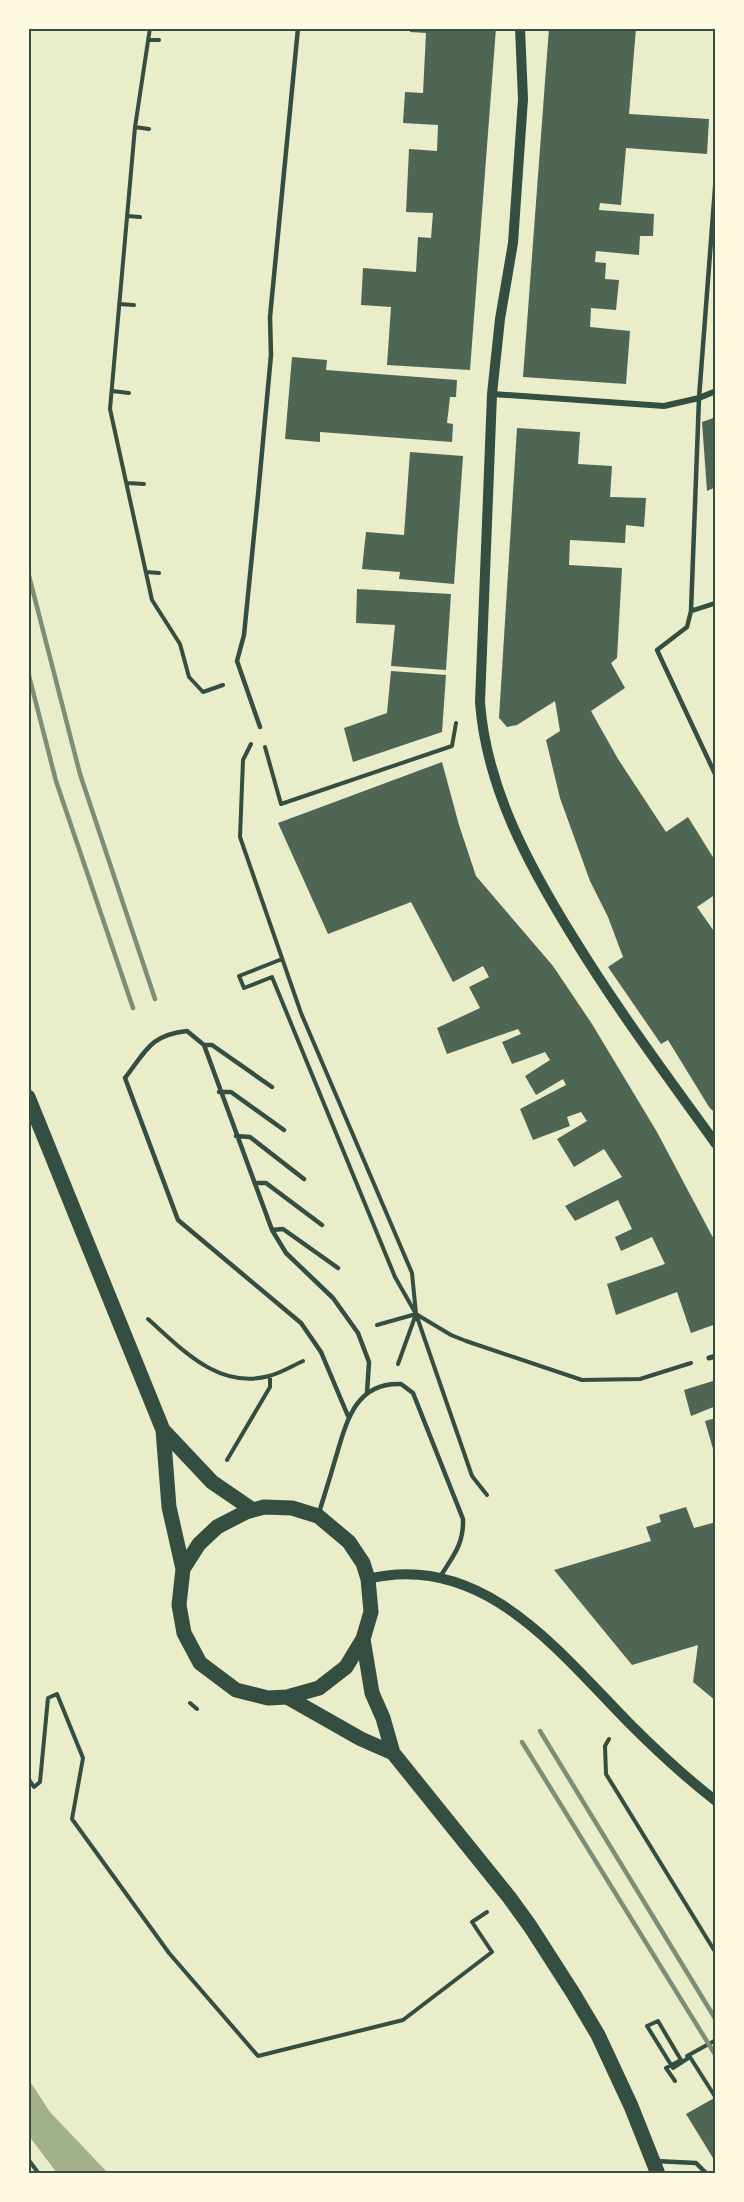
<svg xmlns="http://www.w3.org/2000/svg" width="744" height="2202" font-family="'Open Sans',sans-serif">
<rect width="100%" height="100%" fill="#e9edc9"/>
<path fill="#a3b18a" d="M29,2080L50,2112L108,2173H57L29,2136Z"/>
<path fill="#4f6655" d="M410,28H496L470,370L387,365L391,307L361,305L363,268L416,272L418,237L431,238L433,213L406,212L409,149L437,151L438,125L403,123L405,92L423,93L426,33L410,32Z
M549,28H636L629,114L709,119L707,154L626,148L621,205L600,203L599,210L654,214L653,236H640L639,255L596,251L595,262L606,263L605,279L619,280L616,310L591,308L590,327L630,331L626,384L523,377Z
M292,357L327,360L326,370L457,380L456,397H450L447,423L453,424L452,442L320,432V442L285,439Z
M716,417V487L707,491L702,422Z
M517,428L580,432L578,464L612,466L610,497L646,498L644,527L626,525L625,543L570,540L569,565L622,568L617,658L611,663L625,688L591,711L618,759L666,832L688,817L716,862V894L697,907L716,934V1114L709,1107L668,1040L661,1044L608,967L623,957L608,917L590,881L560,798L546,740L560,731L555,701L517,725L507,727L499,718Z
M410,452L463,456L454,584L399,579L400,572L362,569L366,532L404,535Z
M357,589L451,594L446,670L391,666L395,625L356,623Z
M391,671L446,675L442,732L353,762L344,728L387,713Z
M442,762L459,825L476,876L553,966L592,1024L657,1132L711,1234L716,1243V1324L691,1333L677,1292L616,1315L607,1284L665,1264L652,1237L621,1251L615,1237L632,1229L618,1200L575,1221L565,1206L622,1177L604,1149L574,1167L557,1139L587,1121L581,1112L567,1117L570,1126L533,1140L520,1109L566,1085L563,1079L536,1095L525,1076L550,1060L545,1052L512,1064L502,1042L521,1034L518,1029L447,1054L437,1028L480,1008L469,987L489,977L483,966L453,982L411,902L328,934L278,823Z
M716,1380V1406L691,1416L684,1390Z
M716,1418V1456H715L705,1421Z
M686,1507L694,1528L716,1522V1701L693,1682L698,1645L632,1665L554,1570L651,1541L646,1527L661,1522L659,1515Z
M716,2097V2163L686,2114Z"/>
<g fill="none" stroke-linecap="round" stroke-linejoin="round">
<path stroke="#344e41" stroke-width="4" d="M150,28L135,127L110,409L152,600L180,644L189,677L203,692L223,685
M148,40H159
M135,127L149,129
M127,216L140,217
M119,304L134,305
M112,391L129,393
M127,483L144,484
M146,572L159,573
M251,744L243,760L240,837L301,1013L412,1273L416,1314L398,1364
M265,747L281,804L452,746L456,723
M282,959L239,976L244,988L272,977L395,1277L416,1314L472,1476L487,1495
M148,1319C182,1349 218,1390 269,1376C281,1373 292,1366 303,1361
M377,1325L416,1314L451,1335L466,1341L582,1380L640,1379L691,1363
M227,1460L270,1387V1376
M190,1703L197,1709
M609,1739L605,1746L606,1774L714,1950L716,1949
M28,1778L34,1787L40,1782L48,1698L57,1694L83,1758L72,1819L169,1953L258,2056L403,2020L492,1952L472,1922L487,1912
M687,2056L716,2040
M681,2060L658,2021L647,2026L673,2068L690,2057L716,2098
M675,2081L666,2068L681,2060
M28,2159L39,2174"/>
<path stroke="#344e41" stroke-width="4.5" d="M716,603L691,611L687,627L657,650L716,776
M691,611L699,398L716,175
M260,727L237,661L244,635L258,495L271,355L270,317L298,28
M204,1045H212L272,1087
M219,1092H231L284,1130
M236,1136L250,1137L304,1179
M255,1183H266L322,1225
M272,1230L283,1229L338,1268
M348,1416L321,1352L301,1323L178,1220L125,1078C146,1051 150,1035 187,1031L204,1045L272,1230L286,1253L333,1298L358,1333L369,1362L367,1393
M319,1513C324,1496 330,1478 335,1460C346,1424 354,1382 401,1384L413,1393L463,1519C464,1544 453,1556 440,1577
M655,2161L696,2163L707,2174"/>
<path stroke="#344e41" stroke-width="5" d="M709,1358L716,1356"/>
<path stroke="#344e41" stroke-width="6" d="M492,394L664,406L699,398L716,391"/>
<path stroke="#344e41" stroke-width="10" d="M520,28L523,99L513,243L500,319L492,394L480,702C486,787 529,866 573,937C617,1009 667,1076 716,1144
M368,1579C483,1551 559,1652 630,1724C657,1751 685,1777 716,1801"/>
<path stroke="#344e41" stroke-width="15" d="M28,1097L163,1430L169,1507L183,1569L179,1605L184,1633L200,1663L236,1690L268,1698L287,1697L319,1688L346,1667L363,1639L371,1612L368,1579L363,1563L349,1542L318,1516L292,1508L264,1507L246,1512L217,1527L199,1544L183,1569
M163,1430L212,1482L253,1510
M363,1639L372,1693L383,1718L393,1753L509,1897L530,1926L573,1993L598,2035L631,2106L658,2174
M287,1697L361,1739L393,1753"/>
<path stroke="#7c8e77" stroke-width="4.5" d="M28,572L80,774L155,999
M28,672L56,781L133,1008
M540,1731L716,2020
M522,1742L716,2056"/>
</g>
<rect width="744" height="2202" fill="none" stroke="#fefae0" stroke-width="60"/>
<rect x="30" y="30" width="684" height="2142" fill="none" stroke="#344e41" stroke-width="2"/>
</svg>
